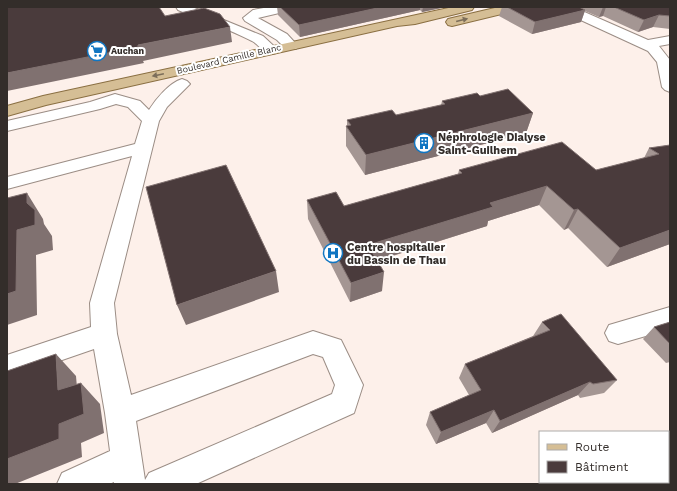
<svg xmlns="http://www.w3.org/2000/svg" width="677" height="491" font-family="'Work Sans',sans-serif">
<rect width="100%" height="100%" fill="#fdf0ea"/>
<path fill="#babe9b" d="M670,443V484H582L587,482H668V444Z"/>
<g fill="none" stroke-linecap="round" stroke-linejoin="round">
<defs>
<path id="minor" d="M176,7H192L263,36L278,50L276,53C264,56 261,46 252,41C229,29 202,20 178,10Z
M269,7H294L292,10L258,18L287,34L298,46L296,49H286L277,40L245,21L243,18L253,10Z
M557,7H573L648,40L670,36V44L659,46L670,60V92L665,90L662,87L657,62L648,51L559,10Z
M182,79L187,81L190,84L167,107L159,121L114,303L117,334L131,395L313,331L341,340L363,385L354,413L196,484H114V482L109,484H57L62,473L110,451L105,413L94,349L7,379V355L91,327L90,303L132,156L7,189V177L135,144L142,121L128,107L116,104L100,109L7,131V121L90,102L115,94L140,101L149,110C156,99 169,83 182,79ZM313,354L323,357L335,385L332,394L149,473L145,480L136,421Z
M670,307V329L618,344L609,341L605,333L609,325Z"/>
<path id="major" d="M453,7H474L472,10L415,24L397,26L46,105L7,116V106L43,96Z
M499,7H520L518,10L452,26L448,25L446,22L448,19Z"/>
</defs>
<use href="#minor" stroke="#9b8d85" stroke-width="2"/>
<use href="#major" stroke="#8a6f42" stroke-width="2"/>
<use href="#minor" fill="#fff" fill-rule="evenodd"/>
<use href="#major" fill="#d5be95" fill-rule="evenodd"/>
</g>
<path fill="#a49693" d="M277,7H442L441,8L422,12L420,10L300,37L278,15Z
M502,7H670V29L653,27L638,32L603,16L599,17L585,11L581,22L532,34L499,16Z
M480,96L533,113L526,133L365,175L346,146V126H347V120L396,115L441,105L442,101Z
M670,145V244L607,267L568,228L564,230L539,205L488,221L487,226L377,261L382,291L350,302L308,219L307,200L344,206L458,174L459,170H596L644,158L649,148Z
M542,322L617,380L604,393L580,398L578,395L492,433L486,423L436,444L426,425L430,412L469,395L459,378L465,364L533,336Z
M670,322V362L666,363L643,339L654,327Z"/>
<path fill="#807170" d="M382,7H420V10L300,37L299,25Z
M423,7H442L441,8L422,12Z
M603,7H606L603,16L599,17Z
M585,10L581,22L532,34L535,22Z
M659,15L653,27L638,32L644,20Z
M230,27L232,42L143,61L144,63L7,91V73L138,45Z
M533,113L526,133L365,175L366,155Z
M547,186L539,205L488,221L487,226L366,264L368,245L490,203Z
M27,193L43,219L44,224L52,236L53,250L36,255L37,315L7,325V294L17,230L27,203Z
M578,209L568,228L564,230L574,210Z
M670,230V244L607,267L620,248Z
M276,271L279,292L186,325L177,305Z
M384,272L382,291L350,302L351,283Z
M56,354L76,376L79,411L58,390Z
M590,382L578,395L492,433L500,421Z
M81,383L100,404L104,433L81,443L82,457L15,484H7V459L59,424Z
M494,410L486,423L436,444L441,432Z"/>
<path fill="#4a3b3c" stroke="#807170" d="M7,7H159L165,16L204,8L220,14L230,27L138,45V47L7,73Z
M280,7H382L299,25Z
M507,7H579L585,10L535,22Z
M614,7H670V16L659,15L644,20Z
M508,89L533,113L366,155L346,126L351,125L347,120L392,110L396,115L445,104L442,101L477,93L480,96Z
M562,142L596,170L659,154L649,148L670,145V230L620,248L578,209L574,210L547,186L490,203L493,207L368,245L384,272L351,283L307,200L336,192L344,206L462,173L459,170Z
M226,165L276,271L177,305L146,187Z
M27,193V203L35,210V225L17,230L16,291L7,294V198Z
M561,314L617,380L593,384L590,382L500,421L494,410L441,432L430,412L481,390L465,364L550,330L542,322Z
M670,322V344L654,327Z
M56,354L58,390L81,383L84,414L59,424V439L7,459V371Z"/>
<defs><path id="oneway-solid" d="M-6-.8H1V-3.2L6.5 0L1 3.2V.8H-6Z"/></defs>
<g fill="#7c6e5a">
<use href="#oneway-solid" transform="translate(462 20) rotate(-14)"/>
<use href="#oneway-solid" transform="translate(158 75) rotate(168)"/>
</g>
<defs>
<symbol id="supermarket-ring" viewBox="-11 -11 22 22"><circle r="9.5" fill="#fff" stroke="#1176c2" stroke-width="1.5"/><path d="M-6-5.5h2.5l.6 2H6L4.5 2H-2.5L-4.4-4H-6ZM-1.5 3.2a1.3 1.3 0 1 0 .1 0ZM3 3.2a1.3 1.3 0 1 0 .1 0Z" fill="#1176c2"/></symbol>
<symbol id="building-ring" viewBox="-11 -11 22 22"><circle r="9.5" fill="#fff" stroke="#1176c2" stroke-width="1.5"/><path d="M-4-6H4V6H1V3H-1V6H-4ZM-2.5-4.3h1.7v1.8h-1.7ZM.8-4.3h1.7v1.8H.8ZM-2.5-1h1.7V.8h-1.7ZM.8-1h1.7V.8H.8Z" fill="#1176c2"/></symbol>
<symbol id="hospital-ring" viewBox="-11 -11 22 22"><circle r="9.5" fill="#fff" stroke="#1176c2" stroke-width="1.5"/><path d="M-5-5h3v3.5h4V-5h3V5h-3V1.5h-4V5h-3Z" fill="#1176c2"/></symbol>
</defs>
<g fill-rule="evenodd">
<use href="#supermarket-ring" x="86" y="40" width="22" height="22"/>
<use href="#building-ring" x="413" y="132" width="22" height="22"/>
<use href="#hospital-ring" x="322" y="242" width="22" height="22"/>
</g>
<g text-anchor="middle" stroke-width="4" stroke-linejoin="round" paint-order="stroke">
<g font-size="9" font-weight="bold" fill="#332d2a" stroke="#fff" text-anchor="start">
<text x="111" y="54">Auchan</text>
</g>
<g font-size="9" fill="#332d2a" stroke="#fff">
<text transform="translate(229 59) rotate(-13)" y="3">Boulevard Camille Blanc</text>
</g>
<g font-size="11" font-weight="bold" fill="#332d2a" stroke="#fff" text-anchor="start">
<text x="438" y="141">Néphrologie Dialyse<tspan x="438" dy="13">Saint-Guilhem</tspan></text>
<text x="347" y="251">Centre hospitalier<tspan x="347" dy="13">du Bassin de Thau</tspan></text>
</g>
</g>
<rect width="677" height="491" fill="none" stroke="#332d2a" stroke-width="16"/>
<rect x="539" y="431" width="130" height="52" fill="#ffffff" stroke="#adabaa"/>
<rect x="547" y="444" width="20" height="6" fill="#d5be95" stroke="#adabaa"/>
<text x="575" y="451" font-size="12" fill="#332d2a">Route</text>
<rect x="547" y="461" width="20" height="12" fill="#4a3b3c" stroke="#adabaa"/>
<text x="575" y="471" font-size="12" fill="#332d2a">Bâtiment</text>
</svg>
